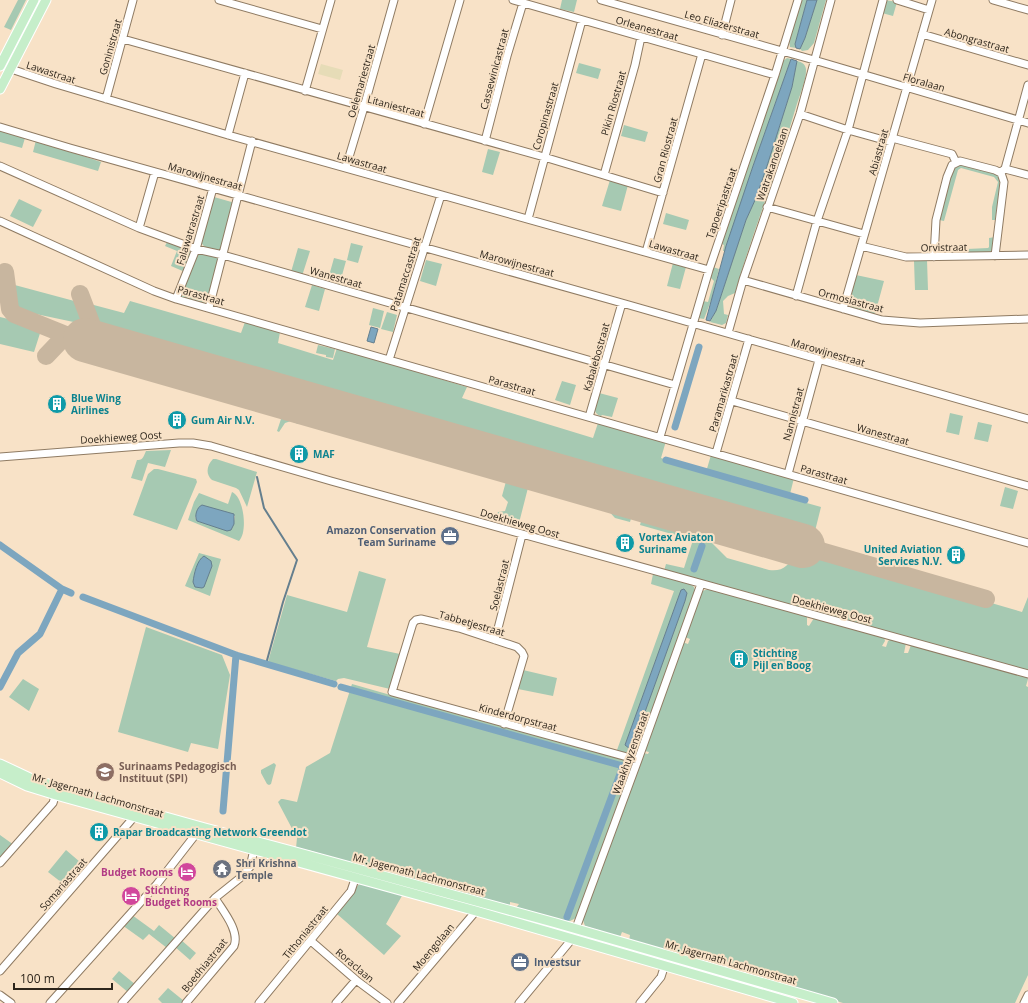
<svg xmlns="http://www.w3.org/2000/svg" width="1028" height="1003" font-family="'Open Sans',sans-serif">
<rect width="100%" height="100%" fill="#f8e2c7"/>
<path fill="#a6c9b2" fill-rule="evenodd" d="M18,0H26L11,30L4,27Z
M562,0H577L574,12L560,9Z
M801,0H807L795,44L796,48L790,47L789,41Z
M817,0H826L814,43L808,50L802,51L800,49L805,38Z
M885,0L897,2L893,16L882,13Z
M787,58L791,59L753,166L725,251H723L724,245L720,243L783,61Z
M797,61C802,62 805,64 806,69C807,78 799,97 796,107C778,170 753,230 735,293L728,296L723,301L724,314L728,315L726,323L722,325L710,322L716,311L746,220L756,198L767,166L792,87Z
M579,63L601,69L598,79L576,73Z
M624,125L648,132L645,142L621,136Z
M0,131L25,138L22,148L0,142Z
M36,140L101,162L98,171L33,152Z
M488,149L500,152L493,175L482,172Z
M958,164L995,172L1000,178L1002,187L997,206L995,220H992V207L998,182L994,177L961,168L958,170L944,221L939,220C942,207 947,171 958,164Z
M610,180L628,185L621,211L602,206Z
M214,197L235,203L221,249C215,252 204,249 201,242Z
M19,199L42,210L33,227L10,216Z
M666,213L689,220L686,230L663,224Z
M995,237L993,250L988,253H940L946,250L988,248L989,247V238Z
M167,242L185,248L191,252V254L185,272L171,266L177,251L165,246Z
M351,243L363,246L358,263L347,260Z
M298,248L310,251L302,276L291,272Z
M199,253L217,257L220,260L209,301L204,303L181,297L180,294Z
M334,258L346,261L339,286L327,283Z
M426,260L442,264L436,286L420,281Z
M927,260L928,290H915L914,261Z
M673,263L686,267L680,289L667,286Z
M713,267L719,269L712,298L704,319L698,318L703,301L708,302L714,281L710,277Z
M856,275L884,281L875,314C866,312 852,312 848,302Z
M11,284L78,302L83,324L17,310Z
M312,285L325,289L319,311L305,307Z
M130,301L241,333L245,322L280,332L278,343L333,360L337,348L467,387L462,398L593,438L598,423L666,441L661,458L706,472L711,455L794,478L789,498L821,507L815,531L208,357L92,322L90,304L124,313Z
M373,308L384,311L380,328L369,325Z
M387,312L397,315L393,332L381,329Z
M0,317L42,327L34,352L0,344Z
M318,345L335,349L333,358L326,357V355L316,353Z
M562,381L576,385L570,405L555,400Z
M599,393L618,398L612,417L602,415L601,416C590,413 596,401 599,393Z
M290,411L301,415L298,424L291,421L285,423L279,432L277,431L282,416Z
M950,413L963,416L959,435L946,432Z
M309,415L330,422L327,432L306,425Z
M978,422L992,425L988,442L974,439Z
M171,450L165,467L148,463L142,481L131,478L137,460C143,461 144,455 146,451Z
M213,459H216L257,472L247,507L239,490L236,488L212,480C205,474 207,465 213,459Z
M154,469H158L196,479L197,482L177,530L133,515L148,474Z
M508,474L530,480L519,523L496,517L498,512L505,511L508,502L502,496Z
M1005,487L1018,491L1013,509L1000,506Z
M232,492C244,497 248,532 239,541L188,520L194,502L199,493L228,504ZM235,516L233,526L231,530L197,521L195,517Z
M605,499L634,508L630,522L615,518L605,507Z
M644,511L696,527L727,558L769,570C783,572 789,565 795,554L807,555L948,596L950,591L1022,612L1028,597V671L664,571L666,564L684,568L693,540L640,525Z
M199,553L221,559L210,596L185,586ZM201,559L212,566L209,572L194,576Z
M359,571L386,579L367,647L400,654L390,689L344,678L338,679L336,681L268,662L287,595L347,612Z
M653,574L690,584L694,587L695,591L637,754L633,756L617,750L674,591L651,584ZM684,589L687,593L685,601L632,748L630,749L625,745L681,590Z
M709,589L807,616V625L809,626L814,618L884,637L885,641L882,646L886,647L888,641L892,639L906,643L904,653H908L911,645L1027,677L1028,679L1026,686L1028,687V975L1015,1003H843L798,989L794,985L795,981L776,976L772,981L728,969V962L725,961L724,969L629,941L630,935L622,932L620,937L585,926L583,920L584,917L643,753L648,754L649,752L645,751L647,747L645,746L682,642L688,644L690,639L685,637L702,591Z
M146,627L222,655L230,675L218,749L191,743L188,752L118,732Z
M523,670L557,678L553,696L518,689Z
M23,679L39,689L29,711L9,697Z
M352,684L450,712L631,761L633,765L576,918L568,922L516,908L519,904L510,902V904L508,908L361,865L359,859H357L354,863H351L308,850L307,851L296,848L297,838L278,802L281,799H283L297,802L306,767L330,753Z
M274,763L276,765L271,784L269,785L267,784L261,773V770Z
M0,835L14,845L0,859Z
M66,850L87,868L70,889L48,872Z
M359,884L403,894L386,924L401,936L384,955L337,914Z
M132,915L154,931L159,925L176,939L167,948L149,934L143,940L122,925Z
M585,937L656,956L657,959L585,938Z
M180,939L196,953L190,960L174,946Z
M672,961L771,989V990L770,992L670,963Z
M119,971L136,985L129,993L112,979Z
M168,988L184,1001L183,1003H162L158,999Z"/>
<path fill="#e6dcb7" d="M321,64L343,70L340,80L318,74Z"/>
<path fill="#7da6bf" stroke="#657f8e" d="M807,0H817L805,38L800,49L796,48L795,44Z
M791,59L797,61L792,87L767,166L756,198L746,220L716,311L710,321L706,320L726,246L753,166Z
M371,327L378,329L374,343L367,341Z
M202,505L234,514V524L231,530L227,531L197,521C194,516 197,507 202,505Z
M204,556L211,561L212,566L204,587L202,588L195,587L193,582C194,574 197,560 204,556Z
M684,589L687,593L685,601L632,748L630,749L625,745L681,590Z"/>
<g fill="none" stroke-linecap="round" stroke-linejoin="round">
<path stroke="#657f8e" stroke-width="2" d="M257,477L264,508L297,560L283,602L266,664"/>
<path stroke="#7da6bf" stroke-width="7" d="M675,427L699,347
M666,460L805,500
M0,545L62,589L40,634L18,653L0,687
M694,569L702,546
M62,589L71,593
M83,597L236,655L334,684
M341,687L623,766L567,917
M223,811L236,655"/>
<path stroke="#c8b69f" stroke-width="18" d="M5,272L10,309L14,314L66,335
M80,294L99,344
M46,356L66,335L85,340
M803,546L986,599"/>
<path stroke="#c8b69f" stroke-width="44" d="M85,340L803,546"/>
<defs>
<path id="minor" d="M219,0L322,29
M513,0L775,75
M601,0L814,60L1028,123
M897,0L929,10
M993,0L1028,10
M922,34L1028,65
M722,35L731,0
M123,39L544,157L663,193
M11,69L56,84L228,135L709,270
M305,91L331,0
M106,99L133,0
M800,114L848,130L891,142
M424,124L460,0
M0,127L70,148L622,303L1028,419
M228,135L245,73
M892,138L952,154L956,162
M485,141L507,56L523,3
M0,166L139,228L196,249L223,255L675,385
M346,167L364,107L394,0
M1005,169L1028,85
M1002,171L1005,169L1028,175
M604,175L635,65L641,37
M767,207L864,234
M528,219L582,20
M0,221L154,291L176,299L1028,543
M139,228L155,172
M861,246L906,257L1028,255
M646,252L702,54
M934,257L936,220L947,177L952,165L960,161L995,170L1001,173L1004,182L995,256
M743,280L882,320L920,323L1028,319
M796,296L817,221L848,130L883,0
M176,299L196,249L213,188
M209,308L252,141
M843,309L932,0
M728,333L743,280L800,114L831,0
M389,360L441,195
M732,401L1028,486
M589,417L622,303
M660,437L709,270L775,75L798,0
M716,453L749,339
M0,457L179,443H193L211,446L331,481L1028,674
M788,474L819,360
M495,640L522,535
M504,724L524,656L522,652L517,647L459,628L421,619L416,620L413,623L392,692L638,760
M0,863L53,803L57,790
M311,941L356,980L387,1003
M0,971L134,817L135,813
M0,995L11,1003
M50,1003L157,884L196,834
M122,1003L215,898L240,878L250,867L255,845
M186,1003L234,946C240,931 223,911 215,898
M259,1003L351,891L357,873
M336,1003L356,980
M398,1003L476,911L477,908
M519,1003L572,939L638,760L701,584
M640,1003L661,977L668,955
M1024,1003L1028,995"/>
<path id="major" d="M0,66L34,0
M0,89L46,0
M0,764L32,779L58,787L205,828L292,851L556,923L833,1003
M0,773L27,786L56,795L476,911L793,1003"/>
</defs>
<use href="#minor" stroke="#8f7b63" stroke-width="9"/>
<use href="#major" stroke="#fff" stroke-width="11"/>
<use href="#minor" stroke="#fff" stroke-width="7"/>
<use href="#major" stroke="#c6eeca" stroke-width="9"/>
</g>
<defs>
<symbol id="building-disc" viewBox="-11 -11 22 22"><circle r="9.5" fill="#0f9aa8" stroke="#f8e2c7"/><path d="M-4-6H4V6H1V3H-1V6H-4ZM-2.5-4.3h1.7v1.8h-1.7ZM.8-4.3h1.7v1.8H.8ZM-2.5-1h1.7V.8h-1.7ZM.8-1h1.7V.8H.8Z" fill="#fff"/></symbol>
<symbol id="office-disc" viewBox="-11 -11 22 22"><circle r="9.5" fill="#5c6f8a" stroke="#f8e2c7"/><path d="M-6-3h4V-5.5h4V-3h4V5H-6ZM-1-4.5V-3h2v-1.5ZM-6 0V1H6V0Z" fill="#fff"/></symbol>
<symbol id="school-disc" viewBox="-11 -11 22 22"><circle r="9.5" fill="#8d6e63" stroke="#f8e2c7"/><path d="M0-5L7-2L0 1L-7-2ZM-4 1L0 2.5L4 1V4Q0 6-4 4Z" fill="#fff"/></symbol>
<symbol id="temple-disc" viewBox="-11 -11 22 22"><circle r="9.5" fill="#6b7280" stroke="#f8e2c7"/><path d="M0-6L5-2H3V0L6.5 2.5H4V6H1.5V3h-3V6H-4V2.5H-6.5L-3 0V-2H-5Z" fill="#fff"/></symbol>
<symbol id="hotel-disc" viewBox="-11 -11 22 22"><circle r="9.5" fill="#d1479c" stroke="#f8e2c7"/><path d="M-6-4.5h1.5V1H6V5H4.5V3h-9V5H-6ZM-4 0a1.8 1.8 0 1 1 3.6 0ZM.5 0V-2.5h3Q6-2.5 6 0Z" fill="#fff"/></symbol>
</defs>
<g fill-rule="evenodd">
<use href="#building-disc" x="46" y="393" width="22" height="22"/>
<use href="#building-disc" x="166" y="409" width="22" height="22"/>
<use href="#building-disc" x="288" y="443" width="22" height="22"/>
<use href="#office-disc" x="439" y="525" width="22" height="22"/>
<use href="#building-disc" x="614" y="532" width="22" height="22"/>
<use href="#building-disc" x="945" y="544" width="22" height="22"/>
<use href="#building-disc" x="728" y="648" width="22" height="22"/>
<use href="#school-disc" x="94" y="761" width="22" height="22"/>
<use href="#building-disc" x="88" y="821" width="22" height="22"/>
<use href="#temple-disc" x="211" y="858" width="22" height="22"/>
<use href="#hotel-disc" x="176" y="861" width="22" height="22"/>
<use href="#hotel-disc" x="120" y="885" width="22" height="22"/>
<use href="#office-disc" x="509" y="951" width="22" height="22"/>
</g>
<g text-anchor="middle" stroke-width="4" stroke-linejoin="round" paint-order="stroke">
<g font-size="10" fill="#2d251b" stroke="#f8e2c7">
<text transform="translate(722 24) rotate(16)" y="4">Leo Eliazerstraat</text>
<text transform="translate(647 28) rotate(16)" y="4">Orleanestraat</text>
<text transform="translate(977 40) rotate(16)" y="4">Abongrastraat</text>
<text transform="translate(110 47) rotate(-74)" y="4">Goninistraat</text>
<text transform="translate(494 69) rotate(-75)" y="4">Cassewinicastraat</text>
<text transform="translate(51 72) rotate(18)" y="4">Lawastraat</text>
<text transform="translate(361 81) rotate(-74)" y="4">Oelemariestraat</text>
<text transform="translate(924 82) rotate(16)" y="4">Floralaan</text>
<text transform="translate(613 103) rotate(-74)" y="4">Pikin Riostraat</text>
<text transform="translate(396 106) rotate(15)" y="4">Litaniestraat</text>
<text transform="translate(545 116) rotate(-74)" y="4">Coropinastraat</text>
<text transform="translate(665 150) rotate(-75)" y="4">Gran Riostraat</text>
<text transform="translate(878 152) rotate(-74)" y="4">Abiastraat</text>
<text transform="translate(362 162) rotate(16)" y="4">Lawastraat</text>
<text transform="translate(772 164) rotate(-71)" y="4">Watrakanoelaan</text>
<text transform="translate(205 176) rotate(16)" y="4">Marowijnestraat</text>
<text transform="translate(721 203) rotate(-71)" y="4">Tapoeripastraat</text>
<text transform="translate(190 230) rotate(-73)" y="4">Falawatrastraat</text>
<text transform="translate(944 247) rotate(-1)" y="4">Orvistraat</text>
<text transform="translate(674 250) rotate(16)" y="4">Lawastraat</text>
<text transform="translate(517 263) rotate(15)" y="4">Marowijnestraat</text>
<text transform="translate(405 274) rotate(-72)" y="4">Patamaccastraat</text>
<text transform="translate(336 277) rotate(16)" y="4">Wanestraat</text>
<text transform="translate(201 295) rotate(16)" y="4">Parastraat</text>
<text transform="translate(851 300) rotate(15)" y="4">Ormosiastraat</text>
<text transform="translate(828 352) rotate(16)" y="4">Marowijnestraat</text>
<text transform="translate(596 357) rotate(-74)" y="4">Kabalebostraat</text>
<text transform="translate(512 385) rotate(16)" y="4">Parastraat</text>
<text transform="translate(723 393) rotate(-74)" y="4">Paramarikastraat</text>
<text transform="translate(793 414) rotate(-75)" y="4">Nannistraat</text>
<text transform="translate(883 434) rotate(16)" y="4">Wanestraat</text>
<text transform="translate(121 437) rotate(-4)" y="4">Doekhieweg Oost</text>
<text transform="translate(824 474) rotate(16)" y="4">Parastraat</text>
<text transform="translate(520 523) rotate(16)" y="4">Doekhieweg Oost</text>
<text transform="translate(499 585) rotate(-76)" y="4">Soelastraat</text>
<text transform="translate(832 609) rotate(15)" y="4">Doekhieweg Oost</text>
<text transform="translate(472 623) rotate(16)" y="4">Tabbetjestraat</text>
<text transform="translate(518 717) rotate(15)" y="4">Kinderdorpstraat</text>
<text transform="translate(630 753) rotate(-70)" y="4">Waakhuyzenstraat</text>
<text transform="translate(98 795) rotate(16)" y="4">Mr. Jagernath Lachmonstraat</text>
<text transform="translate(419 874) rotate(15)" y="4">Mr. Jagernath Lachmonstraat</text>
<text transform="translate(63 884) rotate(-49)" y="4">Somariastraat</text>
<text transform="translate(305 932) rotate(-51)" y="4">Tithoniastraat</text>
<text transform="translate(433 947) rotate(-50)" y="4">Moengolaan</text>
<text transform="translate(731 962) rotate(16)" y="4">Mr. Jagernath Lachmonstraat</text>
<text transform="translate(204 965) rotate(-51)" y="4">Boedhiastraat</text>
<text transform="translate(355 965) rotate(40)" y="4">Roraclaan</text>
</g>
<g font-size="10" font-weight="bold" fill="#0d838f" stroke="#f8e2c7" text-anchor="start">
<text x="71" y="402">Blue Wing<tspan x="71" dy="12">Airlines</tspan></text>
<text x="191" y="424">Gum Air N.V.</text>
<text x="313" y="458">MAF</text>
<text x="639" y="541">Vortex Aviaton<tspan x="639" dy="12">Suriname</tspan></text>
<text x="942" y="553" text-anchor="end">United Aviation<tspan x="942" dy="12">Services N.V.</tspan></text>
<text x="753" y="657">Stichting<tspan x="753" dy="12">Pijl en Boog</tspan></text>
<text x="113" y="836">Rapar Broadcasting Network Greendot</text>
</g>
<g font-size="10" font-weight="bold" fill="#4e5e75" stroke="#f8e2c7" text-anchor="end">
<text x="436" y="534">Amazon Conservation<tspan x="436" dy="12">Team Suriname</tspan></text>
<text x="534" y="966" text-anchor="start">Investsur</text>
</g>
<g font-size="10" font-weight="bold" fill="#785e54" stroke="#f8e2c7" text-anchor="start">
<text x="119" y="770">Surinaams Pedagogisch<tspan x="119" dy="12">Instituut (SPI)</tspan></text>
</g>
<g font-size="10" font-weight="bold" fill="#5b616d" stroke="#f8e2c7" text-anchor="start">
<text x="236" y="867">Shri Krishna<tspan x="236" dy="12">Temple</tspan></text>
</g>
<g font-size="10" font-weight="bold" fill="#b23c85" stroke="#f8e2c7" text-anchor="end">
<text x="173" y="876">Budget Rooms</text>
<text x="145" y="894" text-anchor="start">Stichting<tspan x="145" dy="12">Budget Rooms</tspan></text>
</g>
</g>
<path d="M14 983v6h98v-6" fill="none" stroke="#2d251b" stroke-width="2"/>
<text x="20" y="983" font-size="12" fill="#2d251b" stroke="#f8e2c7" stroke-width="3" paint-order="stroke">100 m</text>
</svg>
